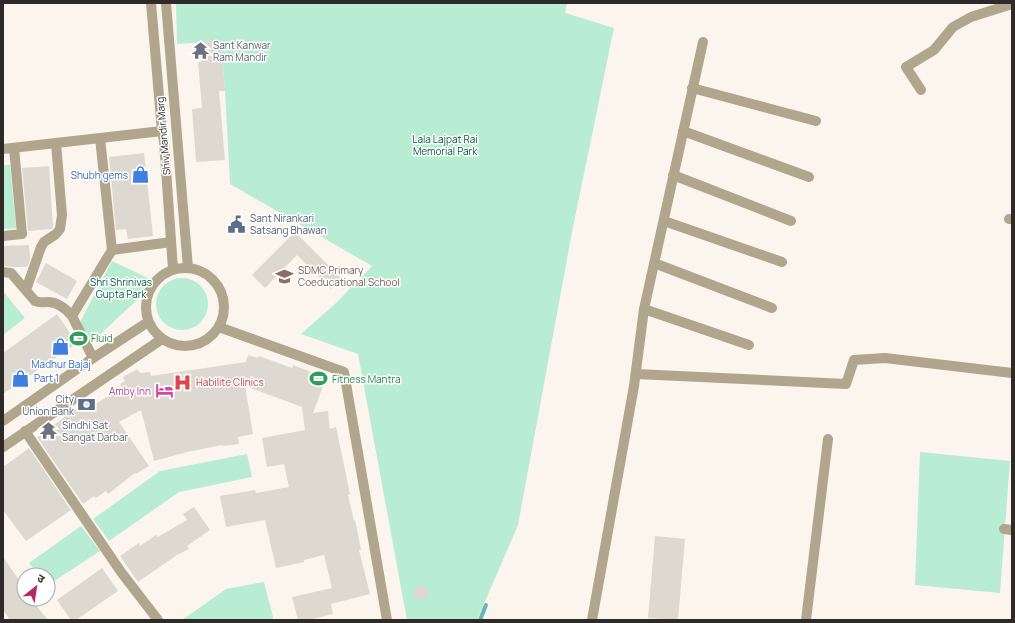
<svg xmlns="http://www.w3.org/2000/svg" width="1015" height="623" font-family="Manrope,'Noto Sans Devanagari',sans-serif">
<rect width="100%" height="100%" fill="#fbf5ed"/>
<path fill="#b8ecd3" d="M176,3H567L565,13L614,28L572,232L518,525L477,620H407L358,354L301,334L336,303L372,266L230,184L225,91L221,41L177,44Z
M3,165H10L16,228L3,229Z
M112,261L150,279L138,299L93,341L79,324Z
M156 304a26 26 0 1 1 52 0a26 26 0 1 1-52 0Z
M3,291L25,318L3,335Z
M920,452L1010,461L1000,593L915,585Z
M247,454L252,477L179,492L109,541L93,519L160,471Z
M81,526L100,551L48,585V575H38L29,563Z
M264,582L273,617L272,620H182L226,589Z"/>
<g fill="none" stroke-linecap="round" stroke-linejoin="round">
<path stroke="#67b6bb" stroke-width="4" d="M480,620L486,605"/>
</g>
<path fill="#ddd8d0" d="M221,40L225,91H219L225,160L196,162L192,109L202,108L198,62H201L199,42Z
M144,153L153,236L128,239L126,229L116,230L109,157Z
M49,166L53,227L52,229L28,231L22,168Z
M295,232L341,278L331,289L297,255L265,288L252,275Z
M29,245L30,260L27,267H14L3,266V246Z
M46,263L77,281L67,299L36,282Z
M57,314L77,343L3,394V353Z
M248,355L258,358L259,356L292,368L293,365L326,378L313,413L328,411L330,429L336,427L350,494L348,495L354,521L355,520L361,550H359L370,594L331,604L333,614L308,620H298L292,597L332,588L324,555L304,560V562L276,568L265,520L226,527L220,496L255,490L256,493L289,487L284,464L267,467L262,438L305,430L302,407L245,386L253,434L238,437L239,444L222,446V445L187,452L154,461L141,410L119,422L149,466L136,474L135,473L108,494L106,491L96,498L94,496L83,504L37,437L88,400L92,406L114,393L122,387L120,384L125,381L123,377L137,369L140,373L150,372L151,376L246,362Z
M29,448L71,510L26,541L3,510V467Z
M194,507L210,530L187,546L189,549L177,555L138,582L120,556L139,543L140,546L156,535L158,537L187,520L183,514Z
M655,536L685,539L678,620L648,618Z
M3,557L24,587V599H31L48,620H10L3,610Z
M102,568L118,591L76,620H71L57,600Z
M414 593a7 7 0 1 1 14 0a7 7 0 1 1-14 0Z"/>
<g fill="none" stroke-linecap="round" stroke-linejoin="round">
<path stroke="#b0a58d" stroke-width="10" d="M692,88L816,121
M921,90L906,67L934,50L953,27L971,17L1012,4
M683,131L809,177
M3,149L162,131
M673,175L791,221
M1009,219H1012
M664,221L782,262
M3,236L22,234L14,148
M112,250L171,242
M654,263L772,308
M3,272L11,273L35,301C39,303 43,302 48,302C57,302 66,309 72,316
M26,290L41,247L44,242L56,234L60,229L62,215L56,143
M644,309L749,345
M219,327L344,372L387,620
M93,358L72,316L112,250L100,138
M636,374L846,384L854,360L885,358L1012,373
M25,431L121,572L158,620
M1004,529L1012,530
M592,620L634,386L644,309L703,42
M806,620L828,439"/>
<path stroke="#b0a58d" stroke-width="10" d="M151,3L162,131L164,141L173,269
M166,3L188,268
M146 307a39 39 0 1 1 78 0a39 39 0 1 1-78 0Z
M3,421L93,358L148,322
M3,447L162,339"/>
</g>
<defs>
<symbol id="temple-bare" viewBox="-9 -9 18 18"><path d="M0-6L5-2H3V0L6.5 2.5H4V6H1.5V3h-3V6H-4V2.5H-6.5L-3 0V-2H-5Z" fill="#6b7280" stroke="#fff" stroke-width="2.5" paint-order="stroke"/></symbol>
<symbol id="shop-bare" viewBox="-9 -9 18 18"><path d="M-5-2.5h2.3a2.7 3.5 0 0 1 5.4 0H5L5.5 6h-11ZM-1.5-2.5h3a1.5 2.3 0 0 0-3 0Z" fill="#3f7fe0" stroke="#fff" stroke-width="2.5" paint-order="stroke"/></symbol>
<symbol id="civic-bare" viewBox="-9 -9 18 18"><path d="M-.6-6.5H3V-4.5H.6V-3L4-1V1h2V6H-6V1h2V-1L-.6-3ZM-1.2 2.5V6h2.4V2.5Z" fill="#5c6f8a" stroke="#fff" stroke-width="2.5" paint-order="stroke"/></symbol>
<symbol id="school-bare" viewBox="-9 -9 18 18"><path d="M0-5L7-2L0 1L-7-2ZM-4 1L0 2.5L4 1V4Q0 6-4 4Z" fill="#8d6e63" stroke="#fff" stroke-width="2.5" paint-order="stroke"/></symbol>
<symbol id="stadium-bare" viewBox="-9 -9 18 18"><path d="M0-5a6.5 5 0 1 0 0 10a6.5 5 0 1 0 0-10ZM-3.5-1.8h7v3.6h-7Z" fill="#2e9e5b" stroke="#fff" stroke-width="2.5" paint-order="stroke"/></symbol>
<symbol id="hospital-bare" viewBox="-9 -9 18 18"><path d="M-5-5h3v3.5h4V-5h3V5h-3V1.5h-4V5h-3Z" fill="#e0444e" stroke="#fff" stroke-width="2.5" paint-order="stroke"/></symbol>
<symbol id="hotel-bare" viewBox="-9 -9 18 18"><path d="M-6-4.5h1.5V1H6V5H4.5V3h-9V5H-6ZM-4 0a1.8 1.8 0 1 1 3.6 0ZM.5 0V-2.5h3Q6-2.5 6 0Z" fill="#d1479c" stroke="#fff" stroke-width="2.5" paint-order="stroke"/></symbol>
<symbol id="bank-bare" viewBox="-9 -9 18 18"><path d="M-6-4H6V4H-6ZM0-2.3a2.3 2.3 0 1 0 0 4.6a2.3 2.3 0 1 0 0-4.6Z" fill="#5c6f8a" stroke="#fff" stroke-width="2.5" paint-order="stroke"/></symbol>
</defs>
<g fill-rule="evenodd">
<use href="#temple-bare" x="188" y="38" width="25" height="25"/>
<use href="#shop-bare" x="128" y="162" width="25" height="25"/>
<use href="#civic-bare" x="224" y="212" width="25" height="25"/>
<use href="#school-bare" x="272" y="264" width="25" height="25"/>
<use href="#stadium-bare" x="66" y="326" width="25" height="25"/>
<use href="#shop-bare" x="48" y="334" width="25" height="25"/>
<use href="#shop-bare" x="8" y="366" width="25" height="25"/>
<use href="#stadium-bare" x="306" y="366" width="25" height="25"/>
<use href="#hospital-bare" x="170" y="370" width="25" height="25"/>
<use href="#hotel-bare" x="152" y="378" width="25" height="25"/>
<use href="#bank-bare" x="74" y="392" width="25" height="25"/>
<use href="#temple-bare" x="36" y="418" width="25" height="25"/>
</g>
<g text-anchor="middle" stroke-width="3" stroke-linejoin="round" paint-order="stroke">
<g font-size="10" fill="#5b616d" stroke="#fff" text-anchor="start">
<text x="213" y="49">Sant Kanwar<tspan x="213" dy="12">Ram Mandir</tspan></text>
<text x="62" y="429">Sindhi Sat<tspan x="62" dy="12">Sangat Darbar</tspan></text>
</g>
<g font-size="10" fill="#2d2a27" stroke="#fff">
<text transform="translate(163 136) rotate(-95)" y="4">Shiv Mandir Marg</text>
</g>
<g font-size="10" fill="#00583d" stroke="#fff">
<text x="445" y="143">Lala Lajpat Rai<tspan x="445" dy="12">Memorial Park</tspan></text>
<text x="121" y="286">Shri Shrinivas<tspan x="121" dy="12">Gupta Park</tspan></text>
</g>
<g font-size="10" fill="#366cbe" stroke="#fff" text-anchor="end">
<text x="128" y="179">Shubh gems</text>
<text x="61" y="368" text-anchor="middle">Madhur Bajaj</text>
<text x="34" y="382" text-anchor="start">Part 1</text>
</g>
<g font-size="10" fill="#4e5e75" stroke="#fff" text-anchor="start">
<text x="250" y="222">Sant Nirankari<tspan x="250" dy="12">Satsang Bhawan</tspan></text>
<text x="74" y="403" text-anchor="end">City<tspan x="74" dy="12">Union Bank</tspan></text>
</g>
<g font-size="10" fill="#785e54" stroke="#fff" text-anchor="start">
<text x="298" y="274">SDMC Primary<tspan x="298" dy="12">Coeducational School</tspan></text>
</g>
<g font-size="10" fill="#27864d" stroke="#fff" text-anchor="start">
<text x="91" y="342">Fluid</text>
<text x="332" y="383">Fitness Mantra</text>
</g>
<g font-size="10" fill="#be3a42" stroke="#fff" text-anchor="start">
<text x="196" y="386">Habilite Clinics</text>
</g>
<g font-size="10" fill="#b23c85" stroke="#fff" text-anchor="end">
<text x="151" y="395">Amby Inn</text>
</g>
</g>
<rect width="1015" height="623" fill="none" stroke="#2d2a27" stroke-width="8"/>
<g transform="translate(36 587) rotate(30)"><circle r="19" fill="#ffffff" stroke="#abaaa9"/>
<path d="M0-3L7 15L0 10L-7 15Z" fill="#b62a62"/>
<text y="-6" font-size="11" font-weight="bold" text-anchor="middle" fill="#2d2a27">उ</text>
</g>
</svg>
